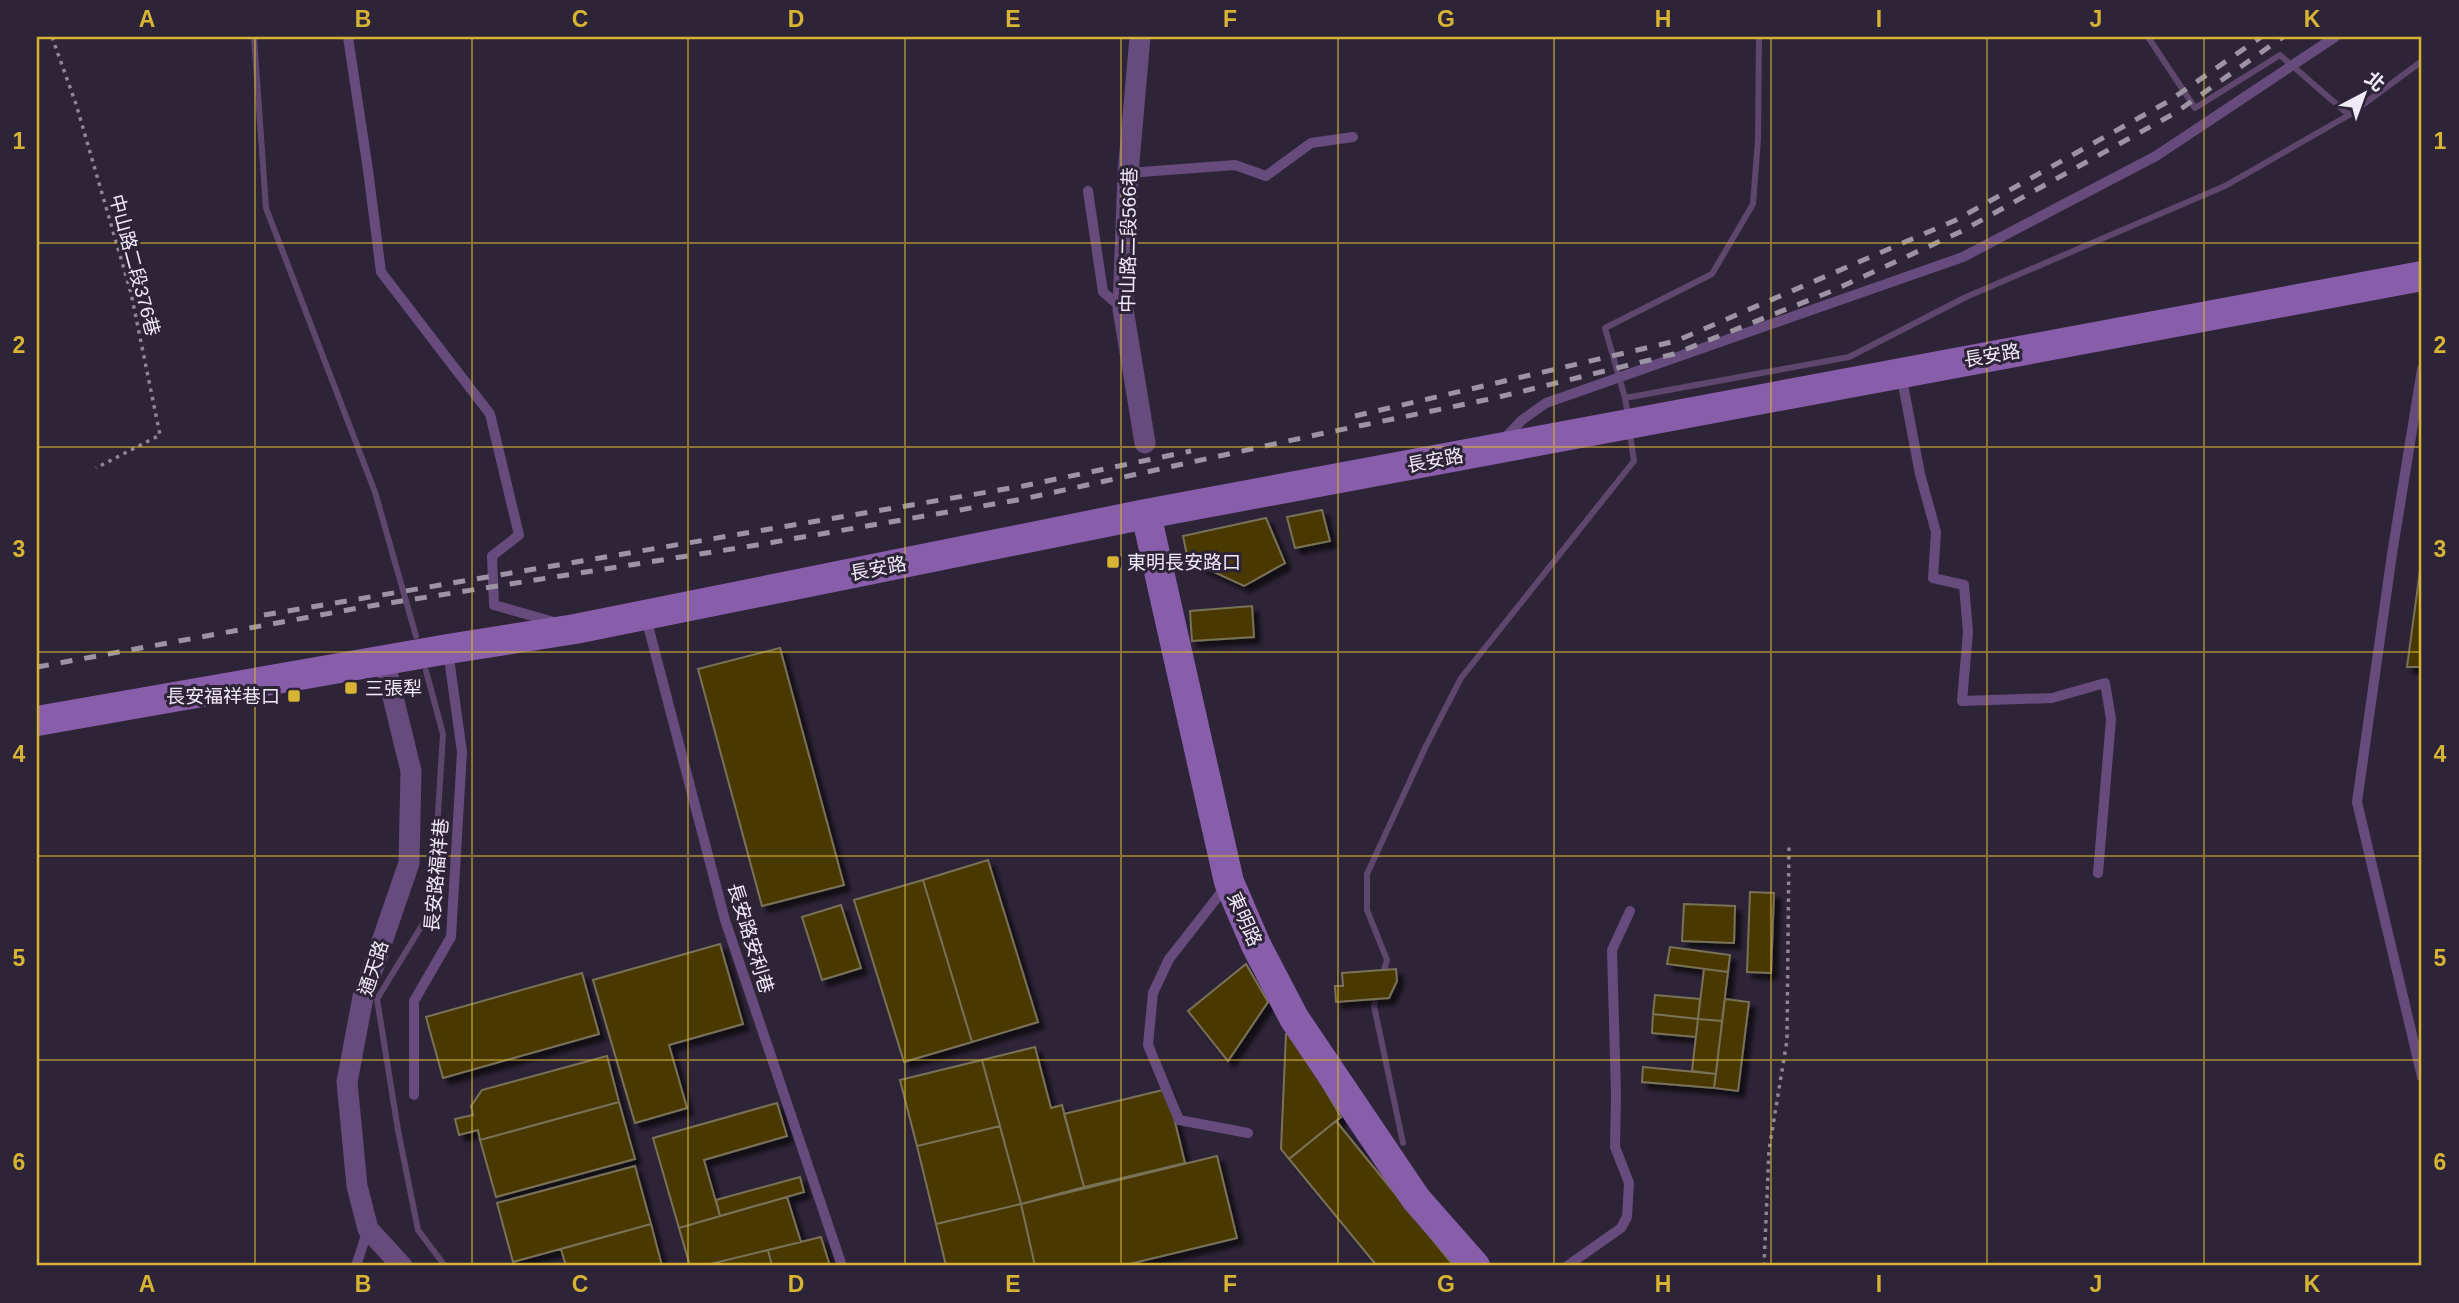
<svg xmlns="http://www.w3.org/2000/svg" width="2459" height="1303" font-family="Arial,'Noto Sans TC',sans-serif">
<defs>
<filter id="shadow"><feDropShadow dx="6" dy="6" stdDeviation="2" flood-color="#0009"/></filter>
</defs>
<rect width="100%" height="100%" fill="#2e2437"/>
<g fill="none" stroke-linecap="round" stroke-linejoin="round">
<path stroke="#5e466d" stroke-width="6" d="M254,37L266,208L375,492L416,636
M2148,37L2195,108L2280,55L2349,115
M1625,398L1605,328L1712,274L1753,204L1758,139L1759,37
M1628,416L1625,398L1849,357L1966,297L2225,186L2349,115L2422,61
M426,671L443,734L432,909L377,999L398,1130L418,1230L445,1266
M1382,977L1387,960L1367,910V874L1426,746L1461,678L1634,461L1630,434
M1377,994L1374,1006L1403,1143"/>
</g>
<path fill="#483900" stroke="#797158" stroke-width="2" filter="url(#shadow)" d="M1322,510L1330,541L1295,548L1287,517Z
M1266,518L1285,563L1244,586L1188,560L1183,536Z
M2422,556V667H2407Z
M1252,606L1254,637L1192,641L1190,611Z
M780,648L844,885L762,906L698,669Z
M988,860L1038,1022L972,1042L923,880Z
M923,880L972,1042L904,1062L854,900Z
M1750,892L1774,893L1771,973L1747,972Z
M1684,904L1735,906L1734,943L1682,941Z
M841,905L861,968L822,980L802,917Z
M720,944L743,1024L669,1045L687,1108L635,1123L593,980Z
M1670,947L1730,955L1728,972L1667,964Z
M1246,964L1268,1002L1228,1061L1188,1011Z
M1396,969L1397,981L1389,998L1336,1002L1335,986H1343L1342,973Z
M1704,969L1728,972L1722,1021L1698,1019Z
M582,973L599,1034L443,1078L426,1017Z
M1655,995L1700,999L1698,1019L1653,1014Z
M1725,999L1749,1002L1738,1091L1714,1088Z
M1653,1014L1698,1019L1696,1037L1652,1033Z
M1698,1019L1722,1021L1716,1074L1692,1071Z
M1291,1032L1341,1117L1289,1159L1281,1149L1286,1034Z
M1035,1047L1051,1108L1062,1105L1084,1187L1021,1204L982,1060Z
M607,1056L619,1102L480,1140L478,1130L459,1135L455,1119L473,1115L471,1106L482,1090Z
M982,1060L1000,1126L917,1146L900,1080Z
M1643,1067L1716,1074L1714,1088L1642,1082Z
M1167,1089L1185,1163L1084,1187L1064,1114Z
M619,1102L635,1159L496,1197L480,1140Z
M777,1103L787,1136L704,1160L720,1216L679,1228L653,1138Z
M1336,1121L1454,1266H1377L1289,1159Z
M1000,1126L1021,1204L936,1224L917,1146Z
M1217,1156L1237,1238L1121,1266H1035L1021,1204Z
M635,1166L651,1224L513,1262L497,1203Z
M800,1177L804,1192L720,1216L716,1200Z
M787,1197L801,1242L702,1266H690L679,1228Z
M1021,1204L1035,1266H946L936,1224Z
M651,1224L662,1266H566L561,1249Z
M821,1237L830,1266H772L768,1250Z
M768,1250L772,1266H702Z"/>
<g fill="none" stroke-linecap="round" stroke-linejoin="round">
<path stroke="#8d8494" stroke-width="3.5" stroke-dasharray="3.5 5" stroke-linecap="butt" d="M52,37L76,104L131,293L160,435L96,468
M1764,1266L1769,1150L1787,1040L1789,845"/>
<path stroke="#664b7c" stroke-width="10" d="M348,37L368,170L381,272L490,414L519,535L492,556L494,605L554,622
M1128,173L1235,165L1266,176L1311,143L1353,137
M1088,191L1103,292L1123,309
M2422,369L2392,554L2357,802L2422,1077
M1901,374L1920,474L1936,532L1933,578L1964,585L1968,632L1962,701L2052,698L2105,683L2111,719L2098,873
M1503,440L1522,420L1546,403L1963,257L2156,156L2335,37
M646,618L725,920L842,1266
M1227,885L1169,959L1153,993L1148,1045L1179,1120L1248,1133
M414,1095V1001L451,937L462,752L448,651
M356,1266L368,1229
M1567,1266L1621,1228L1627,1217L1629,1183L1615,1147L1616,1095L1612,950L1630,911"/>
<path stroke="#664b7c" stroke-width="21" d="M1140,37L1128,173L1123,309L1145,443
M384,660L411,771L409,863L363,997L347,1082L357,1186L368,1229L402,1266"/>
<path stroke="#885daa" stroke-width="30" d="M1146,514L1229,882L1256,945L1294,1018L1416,1199L1475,1266
M37,721L448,649L575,629L1146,514L2422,276"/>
<path stroke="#9c94a3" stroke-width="5" stroke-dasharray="12 12" stroke-linecap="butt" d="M1355,416L1676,341L1956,220L2169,101L2261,37
M264,615L1023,486L1191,451
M37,667L364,607L757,545L1023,499L1320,434L1495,398L1674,354L1832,291L1960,232L2175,113L2283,37"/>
</g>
<path fill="none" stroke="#d7b434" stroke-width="2" stroke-opacity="0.55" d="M255,37V1266M472,37V1266M688,37V1266M905,37V1266M1121,37V1266M1338,37V1266M1554,37V1266M1771,37V1266M1987,37V1266M2204,37V1266M37,243H2422M37,447H2422M37,652H2422M37,856H2422M37,1060H2422"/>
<g fill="#d7b434" stroke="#2e2437" stroke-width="2.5">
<rect x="1106" y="555" width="14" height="14" rx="3.5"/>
<rect x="344" y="681" width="14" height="14" rx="3.5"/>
<rect x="287" y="689" width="14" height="14" rx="3.5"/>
</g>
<g text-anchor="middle" stroke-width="6" stroke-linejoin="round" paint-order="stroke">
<g font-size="19" fill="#f0e9f6" stroke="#2e2437">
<text transform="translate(1128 240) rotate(-89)" y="7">中山路二段566巷</text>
<text transform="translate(135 265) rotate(75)" y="7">中山路二段376巷</text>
<text transform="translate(1992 355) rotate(-10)" y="7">長安路</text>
<text transform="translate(1435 460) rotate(-11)" y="7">長安路</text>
<text transform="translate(878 568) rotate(-11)" y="7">長安路</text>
<text transform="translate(436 875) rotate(-85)" y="7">長安路福祥巷</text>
<text transform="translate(1245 919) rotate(66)" y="7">東明路</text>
<text transform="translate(751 938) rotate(73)" y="7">長安路安利巷</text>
<text transform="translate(373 968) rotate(-72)" y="7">通天路</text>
</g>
<g font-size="19" fill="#f0e9f6" stroke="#2e2437" text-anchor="start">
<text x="1127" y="569">東明長安路口</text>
<text x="365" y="695">三張犁</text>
<text x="280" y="703" text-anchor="end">長安福祥巷口</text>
</g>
</g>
<rect width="2459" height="1303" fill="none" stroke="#2e2437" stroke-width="77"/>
<g transform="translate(2364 94) rotate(41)" stroke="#2e2437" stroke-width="5" paint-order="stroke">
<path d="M0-5L12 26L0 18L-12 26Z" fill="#f0e9f6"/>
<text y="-10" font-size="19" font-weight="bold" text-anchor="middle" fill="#f0e9f6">北</text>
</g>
<rect x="38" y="38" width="2382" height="1226" fill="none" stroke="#d7b434" stroke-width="2.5"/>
<g font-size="23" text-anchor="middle" font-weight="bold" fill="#d7b434">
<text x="147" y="27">A</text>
<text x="363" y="27">B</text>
<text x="580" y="27">C</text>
<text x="796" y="27">D</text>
<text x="1013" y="27">E</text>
<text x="1230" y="27">F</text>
<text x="1446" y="27">G</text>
<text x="1663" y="27">H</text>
<text x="1879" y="27">I</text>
<text x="2096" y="27">J</text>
<text x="2312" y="27">K</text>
<text x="19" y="149">1</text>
<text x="2440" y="149">1</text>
<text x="19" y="353">2</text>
<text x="2440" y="353">2</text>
<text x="19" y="557">3</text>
<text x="2440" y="557">3</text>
<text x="19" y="762">4</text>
<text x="2440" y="762">4</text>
<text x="19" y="966">5</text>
<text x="2440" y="966">5</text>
<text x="19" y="1170">6</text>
<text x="2440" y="1170">6</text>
<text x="147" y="1292">A</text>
<text x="363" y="1292">B</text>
<text x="580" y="1292">C</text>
<text x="796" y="1292">D</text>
<text x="1013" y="1292">E</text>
<text x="1230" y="1292">F</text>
<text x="1446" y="1292">G</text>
<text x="1663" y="1292">H</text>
<text x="1879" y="1292">I</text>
<text x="2096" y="1292">J</text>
<text x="2312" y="1292">K</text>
</g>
</svg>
